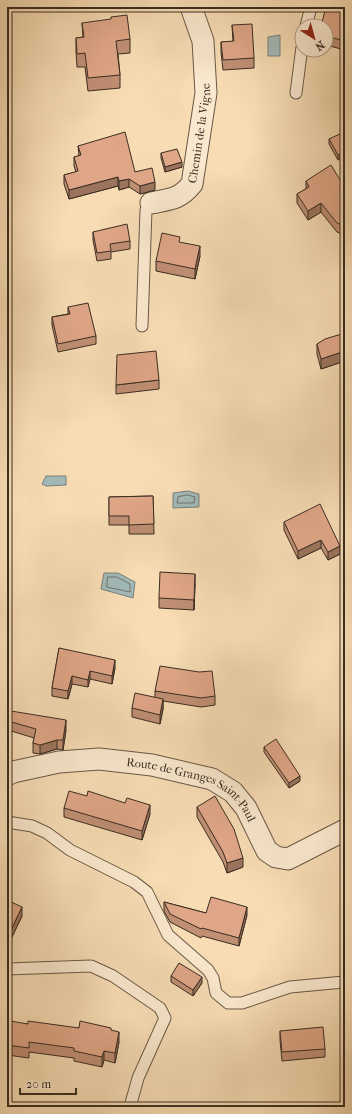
<svg xmlns="http://www.w3.org/2000/svg" width="352" height="1114" font-family="'IM FELL French Canon',serif">
<rect width="100%" height="100%" fill="#f7dcb4"/>
<filter id="stains"><feTurbulence type="fractalNoise" baseFrequency=".005" numOctaves="4"/><feColorMatrix values="0 0 0 0 .2 0 0 0 0 .09 0 0 0 0 .02 0 0 0 .5 -.17"/></filter>
<radialGradient id="worn" r=".72"><stop offset=".6" stop-color="#630" stop-opacity="0"/><stop offset="1" stop-color="#630" stop-opacity=".3"/></radialGradient>
<path fill="#a2b9b8" stroke="#78817c" d="M280,35V56H268V37Z
M46,476H66V485L46,486L42,484Z
M188,491L199,494V507L173,508V493Z
M104,573H118L135,582L133,598L101,589Z"/>
<g fill="none" stroke-linecap="round" stroke-linejoin="round">
<path stroke="#6e736d" stroke-width="1" d="M188,495L195,497L194,503H177L178,497Z
M108,577H117L130,584V592L107,587Z"/>
<defs>
<path id="lane" d="M306,26L311,7
M296,93L302,47
M142,326L146,210L151,203
M7,822L32,826L47,833L70,850L134,882L147,892L168,935L208,970L213,978L216,993L228,1003H242L290,987L344,982
M7,969L91,966L113,976L160,1008L165,1018L138,1078L130,1107"/>
<g id="street">
<path id="s1" d="M151,203C170,199 179,200 192,184L206,93L203,41L191,7"/>
<path id="s2" d="M7,775L13,772L59,762L99,759L152,765L212,779L233,792L246,808L267,851L276,857L288,859L345,830"/>
</g>
</defs>
<use href="#lane" stroke="#695946" stroke-width="13"/>
<use href="#street" stroke="#695946" stroke-width="23"/>
<use href="#lane" stroke="#fae8ce" stroke-width="11"/>
<use href="#street" stroke="#fae8ce" stroke-width="21"/>
</g>
<path fill="#c08f74" stroke="#3a2d22" d="M345,11V50L326,45V26Z
M82,23L130,39V53L118,54L120,75V88L88,91L85,67H77L76,52V38L83,37Z
M232,25L254,58V68L223,70L221,52V42H233Z
M345,135V156L338,160L329,144V139Z
M78,146L135,172L155,190L140,194L129,187L119,190L118,186L69,199L64,184V175L76,172L74,166V157L79,156Z
M161,153L182,167L165,172L161,158Z
M306,181L345,188V235L337,232L321,212L308,220L297,203V194L306,189Z
M93,232L130,241V249L111,252V259L97,261L93,240Z
M200,256L195,279L156,271V261Z
M68,307L96,336V344L58,352L52,325V317L68,314Z
M345,333V361L321,369L317,354V344Z
M159,380V389L116,394V385Z
M153,496L154,534H129V525H109V497Z
M284,522L340,546V554L328,560L321,548L298,559L284,530Z
M195,584L194,610L159,608V598Z
M59,648L115,668L112,684L90,679L88,687L72,684L68,699L52,696V688Z
M345,661V685L342,684V672Z
M155,691L215,696V705L201,707L163,701V709L160,724L132,717V708L155,698Z
M8,721L66,730L63,750L57,749L40,754L33,753V743L34,738L8,730Z
M264,747L300,781L289,788L264,752Z
M87,796L150,814L142,840L64,817V808Z
M197,807L243,867L227,873L223,862L197,817Z
M7,900L22,916L11,939L7,937Z
M164,902L206,913L247,915L239,946L202,936L201,938L170,922L164,911Z
M171,976L202,983L193,996L171,982Z
M79,1028L111,1030L119,1042L115,1063L104,1060L102,1067L74,1061V1058L29,1052V1058L7,1055V1040Z
M280,1031L325,1049V1057L282,1061L280,1040Z"/>
<path fill="#9c745e" stroke="#3a2d22" d="M345,151V156L338,160V155Z
M182,162V167L165,172V167Z
M118,177V186L69,199V190Z
M129,179V187L119,190V181Z
M155,182V190L140,194V186Z
M321,203V212L308,220V211Z
M200,246V256L195,279V269Z
M345,351V361L321,369V359Z
M321,540V548L298,559V551Z
M340,546V554L328,560V552Z
M195,574V584L194,610V600Z
M115,660V668L112,684V676Z
M90,671V679L88,687V680Z
M72,676V684L68,699V691Z
M163,699V709L160,724V715Z
M66,720V730L63,750V740Z
M57,740V749L40,754V745Z
M300,776V781L289,788V783Z
M150,805V814L142,840V831Z
M243,858V867L227,873V863Z
M22,907V916L11,939V930Z
M247,907V915L239,946V938Z
M202,977V983L193,996V990Z
M119,1032V1042L115,1063V1053Z
M104,1051V1060L102,1067V1057Z"/>
<path fill="#dfa687" stroke="#3a2d22" d="M326,7L345,11V41L326,36V26H321Z
M127,15L130,39L116,41L120,75L88,78L85,53L77,54L76,38L84,37L82,23L111,19V17Z
M252,24L254,58L223,60L221,42L234,41L232,25Z
M125,132L135,172L152,168L155,182L140,186L129,179L119,181L118,177L69,190L64,175L78,171L74,157L81,155L78,146Z
M344,132L345,135V151L338,155L329,139Z
M177,149L182,162L165,167L161,153Z
M331,165L345,188V226L337,223L321,203L308,211L297,194L309,187L306,181Z
M127,224L130,241L110,244L111,251L97,253L93,232Z
M162,233L180,237L179,242L200,246L195,269L156,261Z
M88,303L96,336L58,344L52,317L70,314L68,307Z
M345,333V351L321,359L317,344L325,339Z
M156,351L159,380L116,385L117,355Z
M153,496L154,524L129,525V516H109V497Z
M320,504L340,546L328,552L321,540L298,551L284,522Z
M160,572L195,574L194,600L159,598Z
M59,648L115,660L112,676L90,671L88,680L72,676L68,691L52,688Z
M345,661V673L342,672Z
M160,666L199,672L212,671L215,696L201,698L155,691Z
M135,693L163,699L160,715L132,708Z
M11,711L66,720L63,740H57L40,745L33,743L36,729L8,721Z
M276,739L300,776L289,783L264,747Z
M69,791L87,796L88,791L125,803L127,798L150,805L142,831L64,808Z
M215,796L234,829L243,858L227,863L223,852L197,807Z
M211,897L247,907L239,938L202,928L201,929L170,914L164,902L206,913Z
M7,900L22,907L11,930L7,928Z
M179,963L202,977L193,990L171,976Z
M10,1021L28,1024V1021L79,1028L80,1021L111,1028V1030L119,1032L115,1053L104,1051L102,1057L74,1051V1048L29,1042V1048L7,1045V1040Z
M323,1027L325,1049L282,1052L280,1031Z"/>
<g text-anchor="middle" stroke-width="3" stroke-linejoin="round" paint-order="stroke">
<g font-size="12" fill="#3a2d22" stroke="#fae8ce">
<text dy="4" stroke="none"><textPath href="#s1" startOffset="98">Chemin de la Vigne</textPath></text>
<text dy="4" stroke="none"><textPath href="#s2" startOffset="195">Route de Granges Saint-Paul</textPath></text>
</g>
</g>
<rect width="352" height="1114" fill="none" stroke="#f7dcb4" stroke-width="24"/>
<rect x="8" y="8" width="336" height="1098" fill="none" stroke="#3a2d22" stroke-width="2"/>
<rect x="12" y="12" width="328" height="1090" fill="none" stroke="#3a2d22"/>
<g transform="translate(314 38) rotate(143)"><circle r="19" fill="#fae8ce" stroke="#ad9d89"/>
<path d="M0-3L7 15L0 10L-7 15Z" fill="#8f2418"/>
<text y="-6" font-size="11" font-weight="bold" text-anchor="middle" fill="#3a2d22">N</text>
</g>
<path d="M20 1088v6h56v-6" fill="none" stroke="#3a2d22" stroke-width="2"/>
<text x="26" y="1088" font-size="12" fill="#3a2d22" stroke="#fae8ce" stroke-width="3" paint-order="stroke">20 m</text>
<rect width="100%" height="100%" filter="url(#stains)"/>
<rect width="100%" height="100%" fill="url(#worn)"/>
</svg>
